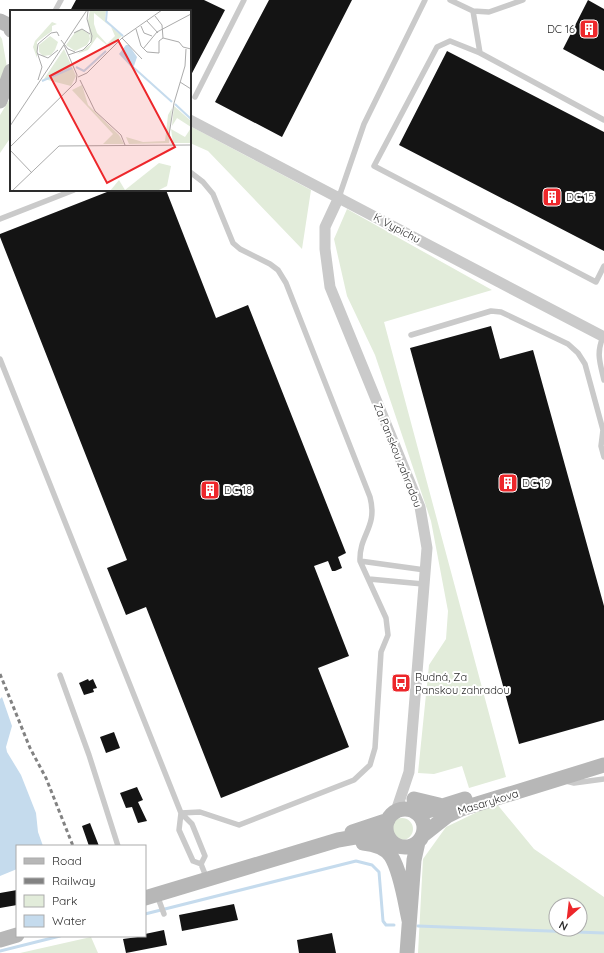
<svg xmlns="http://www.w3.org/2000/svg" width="604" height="953" font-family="Quicksand,sans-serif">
<rect width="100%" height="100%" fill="#fff"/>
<path fill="#e2ecda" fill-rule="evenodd" d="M0,36L2,39L7,67L0,83Z
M11,97V137L0,153V115Z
M190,126L311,190L302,249L208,151L190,143Z
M347,209L492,290L384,322L506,777L469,788L462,766L434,774L418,773L429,665L446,639L448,611L431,521L375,355L347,296L334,239Z
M496,803L534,849L604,897V953H418L423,859L446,827ZM556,905H580V929H556Z
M391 829a11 11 0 1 1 22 0a11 11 0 1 1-22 0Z
M91,937L98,953H20Z"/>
<path fill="#c5dbed" d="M2,697L12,726L6,747L7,752L21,775L36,813L38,832L43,846H17V869L0,876V699Z"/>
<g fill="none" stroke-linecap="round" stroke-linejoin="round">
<path stroke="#c5dbed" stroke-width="3" d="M145,914L356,861L372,865L379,872L383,921L386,925H394
M418,926L604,933
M0,951L60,936"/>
</g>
<path fill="#141414" d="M76,0H204L225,10L190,77V11H70Z
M269,0H352L282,137L215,102Z
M588,0L604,9V71L563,49Z
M447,51L604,132V251L399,145Z
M112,190H166L216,318L248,305L346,553L338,557L342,568L335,571H332L328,561L314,566L349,656L318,668L349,747L221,798L146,607L126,615L107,568L127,560L0,237V234Z
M491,326L500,359L533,350L604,606V720L519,744L410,348Z
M88,679L89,681L93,679L97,688L93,689L94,692L84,695L79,683Z
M114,732L120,748L106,753L100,737Z
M137,787L143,800L138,802L147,821L138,823L132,807L126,808L120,793Z
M90,823L99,846H89L82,826Z
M17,890V905L0,908V893Z
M234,904L238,920L182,931L179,915Z
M164,930L167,945L126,953L123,939L145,936V934Z
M332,933L336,953H299L297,940Z"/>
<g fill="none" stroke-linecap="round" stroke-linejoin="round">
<path stroke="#cacaca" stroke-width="5.5" d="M450,0L473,11L489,12L523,0
M55,11L61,0
M473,11L480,53
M195,97L244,0
M604,120L480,53L450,41L437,47L374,166L596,282L604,266
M339,197L364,124L425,0
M0,219L74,190
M411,335L491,311L501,312L568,344L578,353L585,364L603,430L601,446L604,457
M603,337C596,353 600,363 604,380
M0,359L181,813L192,824L205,856L201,864L207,879
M360,561L425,570
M369,579L423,584
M60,675L89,755L118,846
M566,781L574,783L604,779
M181,813L200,812L239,825L354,780L370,765L375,748L381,652L388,635L386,618L360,561C359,534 378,528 370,497L286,283L278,270L270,264L240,249L233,243L213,194L203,182L190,172
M181,813L179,830L193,861L201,864
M157,895L164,914"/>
<path stroke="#cacaca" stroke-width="11" d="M190,120L604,337
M339,197L325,227V249L330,287L420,507L427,548L409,772L396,811"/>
<path stroke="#b7b7b7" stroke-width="15" d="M0,21L10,26L11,30
M0,101L11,71
M414,799L439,805
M386 828a19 19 0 1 1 38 0a19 19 0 1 1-38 0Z
M418,811H427L465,799
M352,832L388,820
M423,835L447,816L461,809L604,765
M363,843C373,844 385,847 391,856C401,872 405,902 409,920
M145,898L338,840L361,836L389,839
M0,940L17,935
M407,953L414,860L418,842"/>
<path stroke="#828282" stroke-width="3" stroke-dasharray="4 3" stroke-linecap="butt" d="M0,674L30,748L46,778L73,846"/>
</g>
<defs>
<symbol id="building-square" viewBox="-11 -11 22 22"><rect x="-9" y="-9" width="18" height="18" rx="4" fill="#ed272b" stroke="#fff"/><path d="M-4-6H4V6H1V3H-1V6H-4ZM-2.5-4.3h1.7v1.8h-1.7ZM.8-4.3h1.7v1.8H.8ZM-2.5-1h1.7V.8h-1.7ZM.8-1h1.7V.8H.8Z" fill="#fff"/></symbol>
<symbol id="bus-square" viewBox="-11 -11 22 22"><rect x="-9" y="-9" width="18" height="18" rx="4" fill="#ed272b" stroke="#fff"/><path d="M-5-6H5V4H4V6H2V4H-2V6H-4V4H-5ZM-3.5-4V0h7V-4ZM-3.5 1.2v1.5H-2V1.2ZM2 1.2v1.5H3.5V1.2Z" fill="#fff"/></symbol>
</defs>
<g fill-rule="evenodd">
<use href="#building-square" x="578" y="18" width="22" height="22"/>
<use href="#building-square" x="541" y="186" width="22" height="22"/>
<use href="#building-square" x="497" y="472" width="22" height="22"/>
<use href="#building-square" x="199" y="479" width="22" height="22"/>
<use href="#bus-square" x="390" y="672" width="22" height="22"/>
</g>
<g text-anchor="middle" stroke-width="4" stroke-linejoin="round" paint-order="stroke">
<g font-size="11" fill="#2d2d2d" stroke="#fff" text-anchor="start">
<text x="575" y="33" text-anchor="end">DC 16</text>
<text x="566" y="201">DC 15</text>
<text x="522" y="487">DC 19</text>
<text x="224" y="494">DC 18</text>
<text x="415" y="681">Rudná, Za<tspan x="415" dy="13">Panskou zahradou</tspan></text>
</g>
<g font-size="11" fill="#2d2d2d" stroke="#fff">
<text transform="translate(397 228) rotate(28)" y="4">K Vypichu</text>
<text transform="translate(398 455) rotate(68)" y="4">Za Panskou zahradou</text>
<text transform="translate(488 802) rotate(-17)" y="4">Masarykova</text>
</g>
</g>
<g transform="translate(10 10)">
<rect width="181" height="181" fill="#fff"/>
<path d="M80,0H96L95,11L101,17L84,3V14L87,23L97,34L105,26L101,17L112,26L99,37L87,27L78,40L67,44L81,34L78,11ZM42,12L47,14L42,16V21L27,32V48L23,37L25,31ZM72,19L79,24L80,29L77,35L65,41L56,35L66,21ZM40,26L48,32L45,40L41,45L33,46L29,42V35ZM54,39L66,66L61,76L34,69ZM72,75L78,95L109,125L114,134H93L103,124L62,80ZM164,96L181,111V117L167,108L162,116ZM162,98L159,133L119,134L116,127L133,132L155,131L158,105ZM181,118V133H163L161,119L175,127ZM149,153L161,156L157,176L147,181H100L109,170L115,180Z" fill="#e2ecda"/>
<path d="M116,35H119L127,47L123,59L109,44Z" fill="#c5dbed"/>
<path fill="none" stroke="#c5dbed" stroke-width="2" d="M97,0L96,11L113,26M66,57L74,61L96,41M123,57L162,92M32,71L62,58M165,94L181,109"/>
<path fill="none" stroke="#ababab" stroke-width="1" d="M145,6L152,15L153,28L169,32L173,37L181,39M137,11L148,23M131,16L134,23L142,26M126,19L131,36L137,42L149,43V31L153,28M64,23L72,19L80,24M112,28L132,49M51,30L58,39L65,42M133,39L147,22L181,4M28,44L38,48L48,40M58,45L73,40L81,32L82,26L77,9L78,1M68,67L77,63L112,28L152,0M28,70L32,57L27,42L28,34L41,23L47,22L49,26M70,70L85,101L111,125L115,135M170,72L181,79M0,116L77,0M163,135L159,125L164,93L175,56L176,39M0,137L66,72L67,65L54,35M0,140L22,163M2,181L49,136L181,135"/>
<path fill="#ed272b" fill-opacity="0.15" stroke="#ed272b" stroke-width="2" d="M108,30L165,137L97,173L40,66Z"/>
<rect width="181" height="181" fill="none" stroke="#2d2d2d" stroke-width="2"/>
</g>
<rect x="16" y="845" width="130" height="92" fill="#ffffff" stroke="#ababab"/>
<rect x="24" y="858" width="20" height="6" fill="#b7b7b7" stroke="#ababab"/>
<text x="52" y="865" font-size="12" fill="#2d2d2d">Road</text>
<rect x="24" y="878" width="20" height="6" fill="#828282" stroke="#ababab"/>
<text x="52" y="885" font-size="12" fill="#2d2d2d">Railway</text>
<rect x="24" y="895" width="20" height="12" fill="#e2ecda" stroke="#ababab"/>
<text x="52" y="905" font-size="12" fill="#2d2d2d">Park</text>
<rect x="24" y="915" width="20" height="12" fill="#c5dbed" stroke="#ababab"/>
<text x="52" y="925" font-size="12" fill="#2d2d2d">Water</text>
<g transform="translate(568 917) rotate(208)"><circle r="19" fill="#ffffff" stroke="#ababab"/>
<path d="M0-3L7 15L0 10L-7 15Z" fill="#ed272b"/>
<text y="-6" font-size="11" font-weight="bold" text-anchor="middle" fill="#2d2d2d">N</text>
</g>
</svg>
